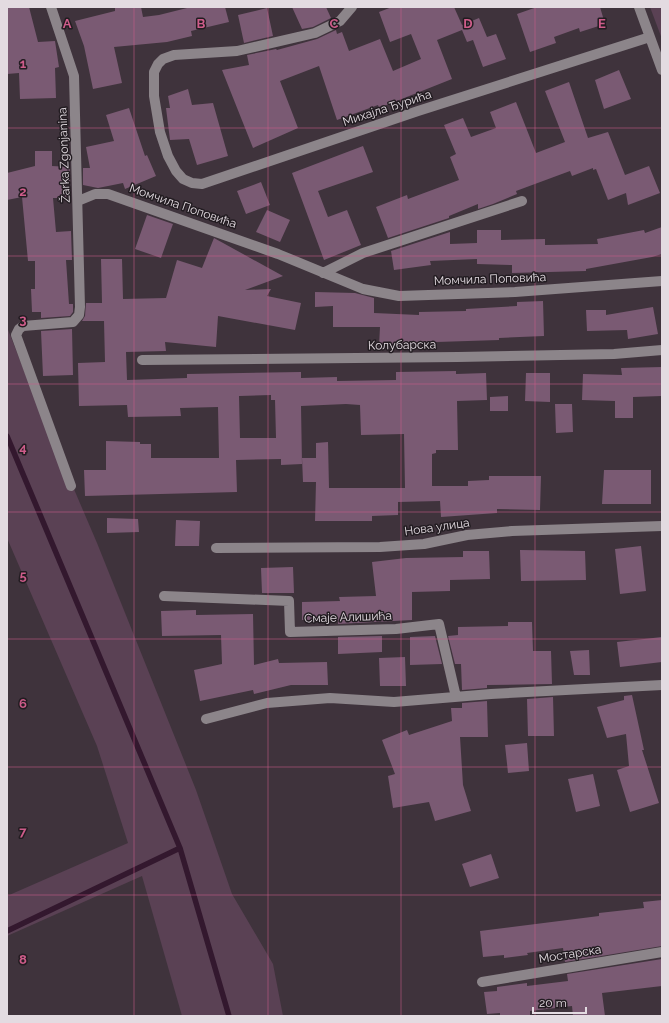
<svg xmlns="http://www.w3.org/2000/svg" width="669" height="1023" font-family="Raleway,sans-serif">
<rect width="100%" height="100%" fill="#3f333c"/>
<path fill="#5a4154" d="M650,7H662V39Z
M7,327L32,391L97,543L196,790L232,894L273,964L283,1016H182L142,876L7,936V896L128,843L97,746L7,538Z"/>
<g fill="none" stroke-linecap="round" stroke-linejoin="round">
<path stroke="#33182e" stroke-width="5.5" d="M7,436L180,848L229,1016
M7,931L180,848"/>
</g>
<path fill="#7a5a73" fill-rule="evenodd" d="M7,7H29L38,42L55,41L59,67L55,68L56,98L20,99L19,73L7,74Z
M115,7H141L143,17L159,15L191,7H225L229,22L191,31L192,36L167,42L114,47L122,83L93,89L84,46L75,21L115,11Z
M292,7H326L331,18L313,27L302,29Z
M392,7H454L462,25L479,18L487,37L496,34L506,59L483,67L473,40L467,42L462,30L437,40L452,79L379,108L378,105L337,120L319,66L280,81L298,128L253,148L222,70L249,65L247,55L276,49L277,50L317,39L336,30L337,34L342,32L349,51L380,39L393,71L421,59L411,34L390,42L379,12Z
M537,7H600L605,24L580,32L579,28L554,37L556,43L530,52L517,14Z
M267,8L273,36L244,43L238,15Z
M619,70L631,99L604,109L595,80Z
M569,82L588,138L608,132L625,175L649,166L660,193L628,205L626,193L608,200L596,169L593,170V168L572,176L570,171L516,191L517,194L493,204L478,209V204L449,216V218L388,238L376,207L407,195L408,199L459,180L450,157L456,154L444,125L463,118L471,137L496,128L490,112L516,102L536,153L565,142L545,91Z
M188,89L192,105L213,103L228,156L197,165L189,139L170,140L166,108H170L168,96Z
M129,108L145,156L147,155L156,176L125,189L123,183L98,188L83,185V168H90L86,147L114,141L106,115Z
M363,146L373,172L318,191L328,217L347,210L361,245L324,260L292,173Z
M35,151H52V166L70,167V184H66V198H53L56,232L71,231L72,260H66L69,304H73V312L70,316L41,318V312H32L31,289H35V261H28L22,197L7,200V173L35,166Z
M261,182L270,205L246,214L237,191Z
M267,210L290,220L280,242L256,232Z
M147,215L173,224L161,258L135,249Z
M662,227V254L652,257L586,269V271L512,273V265L477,264V259L430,261L431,265L394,270L391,251L450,232V244L477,243V230H501V240L545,239V245L598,244L597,239L644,230L645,233Z
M214,238L283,276L245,290L271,289L267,296L301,303L295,330L218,316L216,347L165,342L166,351L126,352L127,380L187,378V374L301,372V378L337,377V381L396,380V372L456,371V374L486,373L487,400L457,401L458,450H436V453L432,454V486H468V481L489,480V476H541L540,510L497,509V513L441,517L440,501L398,502V515L372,516V521H315L316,482H303L302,458H316V443L328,442L329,488H405L404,434L361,435L360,405L346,404L301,406L302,464L281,465V459L236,460L237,492L85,496L84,470H106V441L140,442V444H151V458H219L218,407L180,408L181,416L128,417L127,405L79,406L78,363L105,362L104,321H82L85,316L86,303H102L101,259H122L123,299L166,298L177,260L202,268ZM271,395V400H275L276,438H240L239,396Z
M315,292L355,293L374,298V313L419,315V312L466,311V309L517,306V302L543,301L544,336L499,338V340L468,341L405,343V347L379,346L380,327H333V306L315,307Z
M653,307L658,334L628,339L627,330L587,331L586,310H606V315Z
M72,329L73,375L43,376L41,331Z
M662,367V396L633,397V418H615V401L582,400L583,374L622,375L621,368Z
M526,373H550V402L525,401Z
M508,396V411H490V397Z
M555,404H572L573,432L556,433Z
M604,470H651V504H602Z
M107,518L138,519L139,532L107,533Z
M176,520L200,521L199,546H175Z
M641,546L646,591L620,594L615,549Z
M520,550L585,551L586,580L521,581Z
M463,551H489L490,579L450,580V591L412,592V620L338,624V620H302V602L340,601L339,597L376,596L372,562L406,558L463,557Z
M293,567L294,593H262L261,568Z
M196,610V615L253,614L254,665L278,659L279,663L327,662L328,685H291L254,694L253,690L200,701L194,670L222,664L221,635L162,636L161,611Z
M508,622H532L533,651H551L552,684L487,685V688L462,690L461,664H455L448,636L458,635V627L508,626Z
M382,636V652L338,654V637Z
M435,636L442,664L410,665V637Z
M662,637V662L620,667L617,642Z
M589,650L590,675H574L570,651Z
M405,657L406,686H380L379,658Z
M632,695L644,750H642L659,803L630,812L617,770L629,766L626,734L607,738L597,707L624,700V696Z
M553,697L554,736H528L527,699Z
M487,701L488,737H460L463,785L471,811L435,821L429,802L393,808L388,776L395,774L382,740L407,730L409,735L452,721L451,708H462V703Z
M527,743L529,771L508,773L505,745Z
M593,774L600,806L576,812L568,779Z
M491,854L499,878L470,887L462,864Z
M662,900V946L565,962L563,948L527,953L528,955L504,958V955L483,957L480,931L599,916V913L644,908L643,902Z
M662,959V986L602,993L605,1016H573L572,1006L530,1011V1016H500V1013L487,1014L484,992L497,991V987L527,983V986L568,981L567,974Z"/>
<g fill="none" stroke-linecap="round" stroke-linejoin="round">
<path stroke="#8c858a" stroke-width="10" d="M51,7L74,76L80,307L79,315L73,322L23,326L19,329L16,335L71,486
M352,7L340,21L315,33L237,51L174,55L163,59L158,64L154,72V96L160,132L168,156L176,171L183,179L192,183L202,184L418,111L650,37
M639,7L662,70
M78,201L95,194H108L278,254L363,289L399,296L515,292L662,281
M323,273L363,253L522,201
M142,360L458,357L614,354L662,350
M216,548L380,547L424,544L467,535L512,531L662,526
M164,596L289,601L290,632L396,629L439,624L456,697
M206,719L267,703L330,698L394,702L491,694L662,685
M482,982L662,952"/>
</g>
<path fill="none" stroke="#ce5c8a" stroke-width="1" stroke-opacity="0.55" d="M134,7V1016M268,7V1016M401,7V1016M535,7V1016M7,128H662M7,256H662M7,384H662M7,512H662M7,639H662M7,767H662M7,895H662"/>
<g text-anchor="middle" stroke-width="3" stroke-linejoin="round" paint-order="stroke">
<g font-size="12" fill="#e3dbe1" stroke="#221c21">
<text transform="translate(387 108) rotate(-18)" y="4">Михајла Ђурића</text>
<text transform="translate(64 155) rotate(-92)" y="4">Žarka Zgonjanina</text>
<text transform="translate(183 206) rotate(19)" y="4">Момчила Поповића</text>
<text transform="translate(490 279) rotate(-2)" y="4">Момчила Поповића</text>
<text transform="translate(402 345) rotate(-1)" y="4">Колубарска</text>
<text transform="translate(437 527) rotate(-8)" y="4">Нова улица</text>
<text transform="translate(348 617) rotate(-2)" y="4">Смаје Алишића</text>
<text transform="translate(570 954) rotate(-9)" y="4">Мостарска</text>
</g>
</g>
<g font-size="13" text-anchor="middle" font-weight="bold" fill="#ce5c8a" stroke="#221c21" stroke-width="3" stroke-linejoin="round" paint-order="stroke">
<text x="67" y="28">A</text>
<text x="201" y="28">B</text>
<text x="334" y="28">C</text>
<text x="468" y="28">D</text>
<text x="602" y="28">E</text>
<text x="23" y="68">1</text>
<text x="23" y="196">2</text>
<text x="23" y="324">3</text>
<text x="23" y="452">4</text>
<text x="23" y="580">5</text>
<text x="23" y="708">6</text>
<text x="23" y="836">7</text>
<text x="23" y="964">8</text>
</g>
<rect width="669" height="1023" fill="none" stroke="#e3dbe1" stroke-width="16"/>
<path d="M533 1007v6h53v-6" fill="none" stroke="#e3dbe1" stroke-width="2"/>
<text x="539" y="1007" font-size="12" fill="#e3dbe1" stroke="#221c21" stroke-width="3" paint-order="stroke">20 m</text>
</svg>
